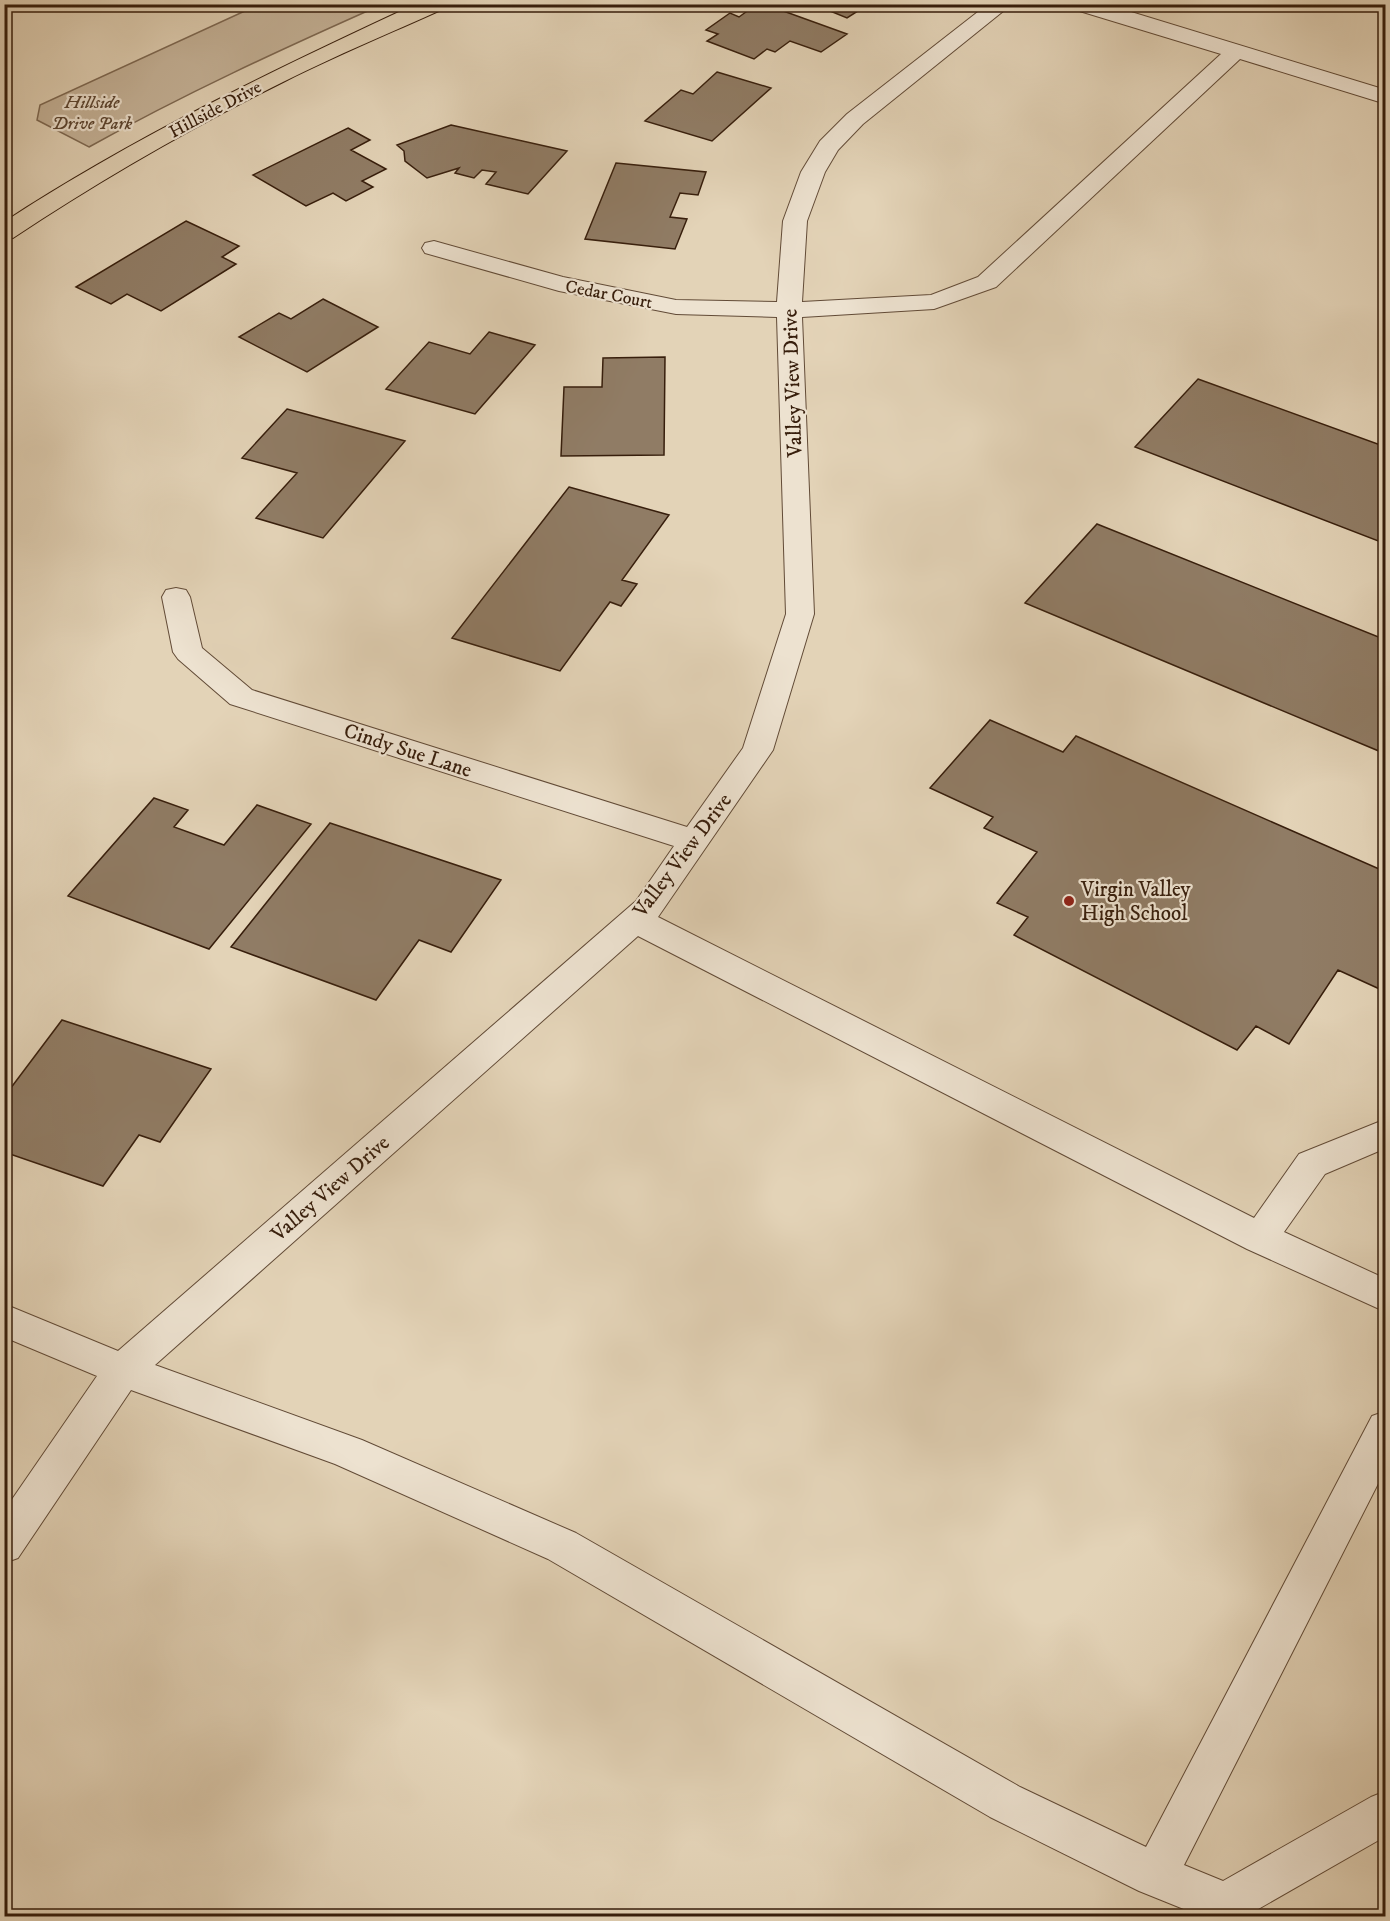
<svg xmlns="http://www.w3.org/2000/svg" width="1390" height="1921" font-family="'IM FELL DW Pica',serif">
<rect width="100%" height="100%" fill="#e3d3b7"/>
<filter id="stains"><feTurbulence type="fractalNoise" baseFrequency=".00333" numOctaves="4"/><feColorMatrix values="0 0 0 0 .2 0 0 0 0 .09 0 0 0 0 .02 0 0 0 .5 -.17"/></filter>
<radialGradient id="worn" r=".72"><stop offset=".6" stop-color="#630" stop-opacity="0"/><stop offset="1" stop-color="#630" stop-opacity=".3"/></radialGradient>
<path fill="#c6b49a" stroke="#7e6953" stroke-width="1.5" d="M258,5H381C282,49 184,94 89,147L37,120L40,105Z"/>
<path fill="#907c65" stroke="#371e0c" stroke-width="1.5" d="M757,4H764L847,34L821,52L790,41L775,52L767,49L754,59L707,41L718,34L706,30L730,13L739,17Z
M813,4H869L847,18Z
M717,72L771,88L712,141L645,121L681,90L693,94Z
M451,125L567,151L528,194L486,184L496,172L482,170L474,178L455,173L459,168L427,178L405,161L404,151L397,145Z
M348,128L370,140L351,150L386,169L362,181L373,187L346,201L333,193L306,206L253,175Z
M616,163L706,172L698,195L680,193L670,217L687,219L675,249L585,239Z
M186,221L239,246L222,257L236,264L161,311L127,294L111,304L76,287Z
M323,299L378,327L307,372L239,337L279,313L291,319Z
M489,332L535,345L475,414L386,389L429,342L470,354Z
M665,357L664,455L561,456L564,387H602L603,358Z
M1198,379L1386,447V544L1135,447Z
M287,409L405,441L323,538L256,518L297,473L242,458Z
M569,487L669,515L622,580L637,584L621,606L610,602L560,671L452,638Z
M1097,524L1386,640V754L1025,603Z
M990,720L1063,752L1076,736L1386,872L1384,991L1338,970L1289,1044L1256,1026L1237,1050L1014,935L1028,917L997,903L1037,852L984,828L993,817L930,788Z
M154,798L188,810L174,827L224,845L257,805L311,824L209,949L68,896Z
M330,823L501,880L451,952L419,940L376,1000L231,947Z
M62,1020L211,1069L160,1142L139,1135L103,1186L4,1152V1097Z"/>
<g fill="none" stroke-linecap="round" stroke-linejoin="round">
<defs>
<path id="minor" d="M988,4H1012L863,124L838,150L825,172L807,221L802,302L931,295L978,277L1221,54L1073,9L1071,4H1105L1386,90V104L1240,59L996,287L934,309L802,317L814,614L773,750L658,917L1254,1218L1299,1154L1386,1119V1148L1325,1174L1284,1232L1386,1279V1312L1247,1249L638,936L155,1365L362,1440L576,1533L1020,1787L1146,1847L1372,1416L1386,1411V1468L1184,1865L1223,1881L1371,1797L1386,1791V1836L1246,1916H1201L1139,1891L990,1817L548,1559L335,1464L131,1390L18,1558L4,1563V1511L97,1376L4,1337V1304L118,1351L636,901L674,846L230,704L178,659L173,652L162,597L166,590L176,588L186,590L190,597L202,648L252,690L687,827L743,748L786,614L777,317L676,314L559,291L425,253L422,248L425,243L434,241L563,277L676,300L777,302L783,221L801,172L820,141L847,114Z"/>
<path id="major" d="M416,4H445L443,9C390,33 337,55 285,81C191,128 100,180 13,238L4,240V222C136,136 274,70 416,4Z"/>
</defs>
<use href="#minor" stroke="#624b37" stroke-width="2"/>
<use href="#major" stroke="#371e0c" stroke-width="2"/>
<use href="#minor" fill="#ede2d0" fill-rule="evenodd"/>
<use href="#major" fill="#e3d3b7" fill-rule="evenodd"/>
</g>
<circle fill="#8f2418" stroke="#ede2d0" stroke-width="2" cx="1069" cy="901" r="6"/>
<g text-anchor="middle" stroke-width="4.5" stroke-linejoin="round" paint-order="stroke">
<g font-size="18" font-style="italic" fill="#5b4430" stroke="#ede2d0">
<text x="92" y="108">Hillside<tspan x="92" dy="21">Drive Park</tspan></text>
</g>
<g font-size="18" fill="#371e0c" stroke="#ede2d0">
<text transform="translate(215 109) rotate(-28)" y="6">Hillside Drive</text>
<text transform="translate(609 294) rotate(11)" y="6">Cedar Court</text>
</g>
<g font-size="21" fill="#371e0c" stroke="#ede2d0">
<text transform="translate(792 383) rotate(-92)" y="7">Valley View Drive</text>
<text transform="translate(408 750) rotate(18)" y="7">Cindy Sue Lane</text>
<text transform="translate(682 855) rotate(-53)" y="7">Valley View Drive</text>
<text transform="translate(330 1188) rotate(-41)" y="7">Valley View Drive</text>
</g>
<g font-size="21" fill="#371e0c" stroke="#ede2d0" text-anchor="start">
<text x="1081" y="896">Virgin Valley<tspan x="1081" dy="24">High School</tspan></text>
</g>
</g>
<rect width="1390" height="1921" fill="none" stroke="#e3d3b7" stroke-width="24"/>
<rect x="6" y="6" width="1378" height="1909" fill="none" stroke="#371e0c" stroke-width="3"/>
<rect x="12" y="12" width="1366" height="1897" fill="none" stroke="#371e0c" stroke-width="1.5"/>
<rect width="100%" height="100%" filter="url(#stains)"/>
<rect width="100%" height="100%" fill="url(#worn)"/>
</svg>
